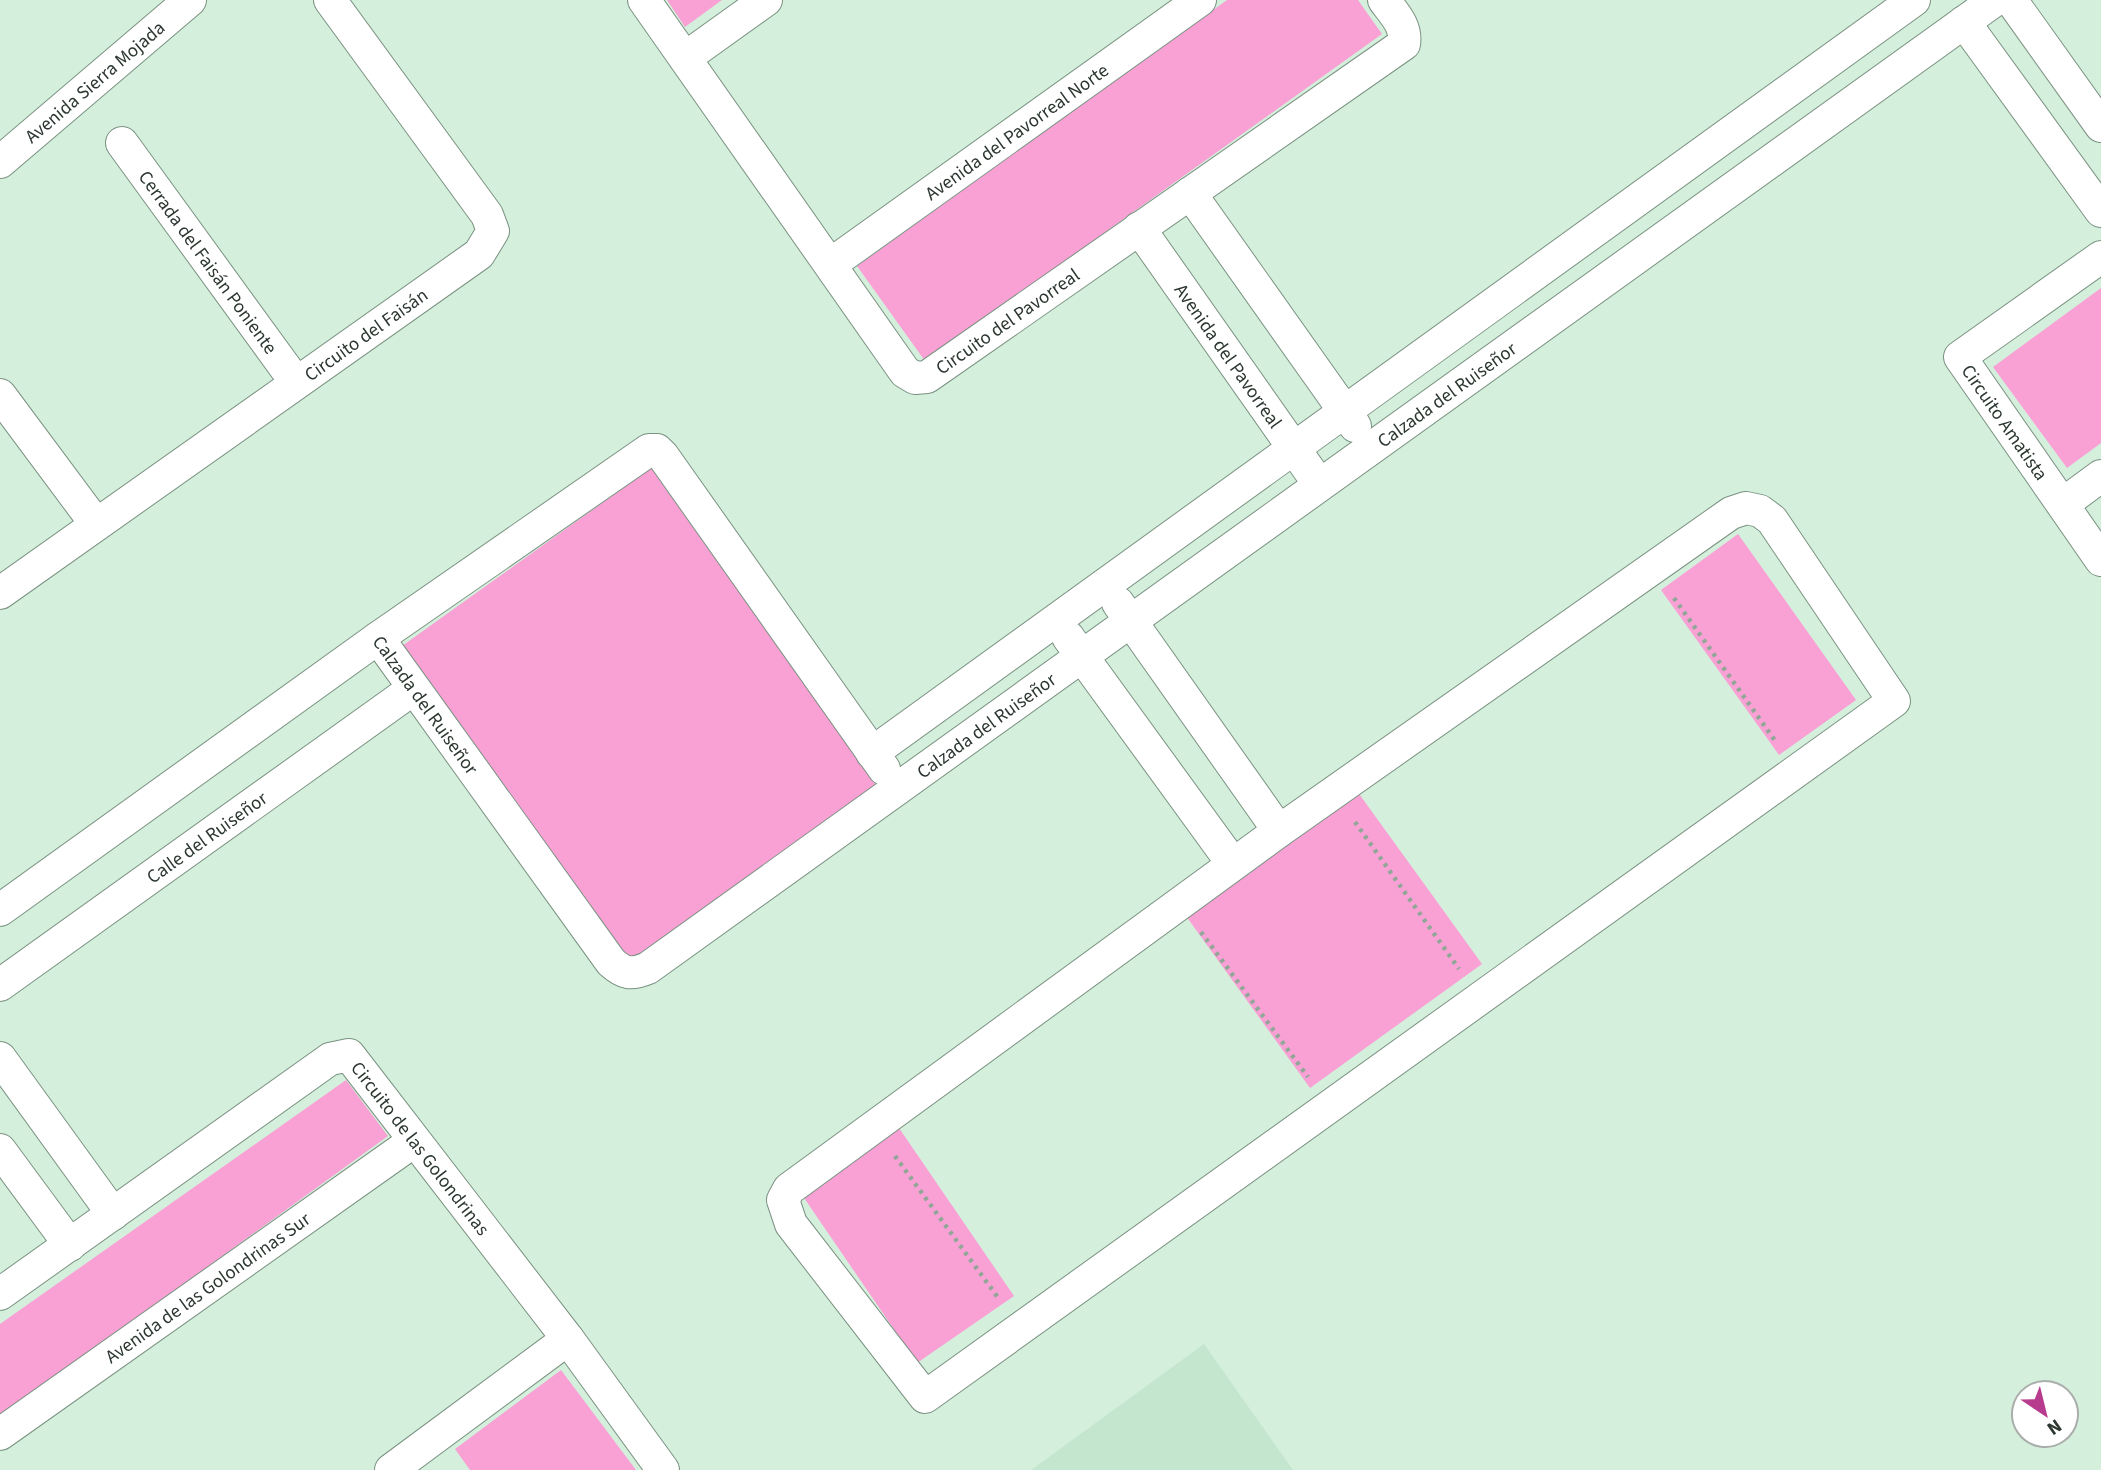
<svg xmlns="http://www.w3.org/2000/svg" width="2101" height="1470" font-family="'Source Sans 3',sans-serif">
<rect width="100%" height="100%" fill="#d5efdd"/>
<path fill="#c4e6cf" d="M1204,1344L1293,1470H1031Z"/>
<path fill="#f9a1d5" d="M667,0H722L685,27Z
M1227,0H1358L1382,34L925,361L857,266Z
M2101,288V443L2067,468L1993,367Z
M651,468L880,791L631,968L402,646Z
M1738,534L1856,700L1779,755L1661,590Z
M1357,791L1482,964L1310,1088L1186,916Z
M346,1080L388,1136L0,1417V1324Z
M899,1128L1014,1296L917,1363L802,1195Z
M561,1370L636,1470H470L455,1449Z"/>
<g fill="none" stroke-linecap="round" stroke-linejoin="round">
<defs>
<g id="street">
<path id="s1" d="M644,0L905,372L915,378L927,377L1404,44C1407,26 1394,14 1384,0"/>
<path d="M2011,0L2101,126"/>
<path d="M1964,22L2101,211"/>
<path d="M685,58L766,0"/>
<path id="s2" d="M122,143L295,381"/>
<path id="s3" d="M0,162L190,0"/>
<path d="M1190,193L1355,426"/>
<path id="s4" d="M1139,228L1319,484"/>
<path id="s5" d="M2101,257L1960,357L2101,560"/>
<path id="s6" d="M831,264L1200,0"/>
<path d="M0,395L96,524"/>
<path d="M2063,504L2101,476"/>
<path d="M1746,508L1760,511L1772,520L1894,701L925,1397L791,1224L783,1200L789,1189L1279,831L1731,513Z"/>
<path id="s7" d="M0,593L479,254L493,231L487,215L330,0"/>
<path d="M1118,603L1279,831"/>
<path d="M1068,637L1233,864"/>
<path id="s8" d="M378,638L611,962C624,974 631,975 648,968L1995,0"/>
<path d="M872,753L1914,0"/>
<path d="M0,910L378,638L649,450H657L663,456L884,769"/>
<path id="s9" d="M0,985L413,689"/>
<path d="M0,1058L113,1214"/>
<path d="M0,1150L70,1245"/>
<path id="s10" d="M0,1294L330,1059L349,1055L568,1339L663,1470"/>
<path id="s11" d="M0,1434L414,1141"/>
<path d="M391,1470L568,1339"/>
</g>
</defs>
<use href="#street" stroke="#7a9281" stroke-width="34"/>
<path stroke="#92a698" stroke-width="4.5" stroke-dasharray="3.5 5" stroke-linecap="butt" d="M1674,598L1776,742
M1355,822L1459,969
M1201,932L1308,1077
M895,1156L999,1299"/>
<use href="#street" stroke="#fff" stroke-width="32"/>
</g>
<g text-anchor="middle" stroke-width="5" stroke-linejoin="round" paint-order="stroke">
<g font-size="19" fill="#2c3730" stroke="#fff">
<text dy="7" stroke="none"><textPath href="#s3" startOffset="124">Avenida Sierra Mojada</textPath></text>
<text dy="7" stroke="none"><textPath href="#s6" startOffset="228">Avenida del Pavorreal Norte</textPath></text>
<text dy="7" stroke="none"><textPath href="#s2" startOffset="147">Cerrada del Faisán Poniente</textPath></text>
<text dy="7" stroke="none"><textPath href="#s1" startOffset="576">Circuito del Pavorreal</textPath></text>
<text dy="7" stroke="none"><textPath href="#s7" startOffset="448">Circuito del Faisán</textPath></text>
<text dy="7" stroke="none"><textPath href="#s4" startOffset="156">Avenida del Pavorreal</textPath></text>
<text dy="7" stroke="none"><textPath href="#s8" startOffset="1423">Calzada del Ruiseñor</textPath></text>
<text dy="7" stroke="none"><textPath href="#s5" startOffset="252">Circuito Amatista</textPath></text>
<text dy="7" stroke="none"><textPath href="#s8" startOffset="82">Calzada del Ruiseñor</textPath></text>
<text dy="7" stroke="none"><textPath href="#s8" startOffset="856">Calzada del Ruiseñor</textPath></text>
<text dy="7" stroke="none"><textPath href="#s9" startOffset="254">Calle del Ruiseñor</textPath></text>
<text dy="7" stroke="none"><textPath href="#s10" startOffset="542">Circuito de las Golondrinas</textPath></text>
<text dy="7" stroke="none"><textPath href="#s11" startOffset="254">Avenida de las Golondrinas Sur</textPath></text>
</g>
</g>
<g transform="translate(2045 1414) rotate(145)"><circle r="33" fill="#ffffff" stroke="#abafac" stroke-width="2"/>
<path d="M0-5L12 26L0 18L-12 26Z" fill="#b73c8e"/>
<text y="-10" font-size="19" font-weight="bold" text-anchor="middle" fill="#2c3730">N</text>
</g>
</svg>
